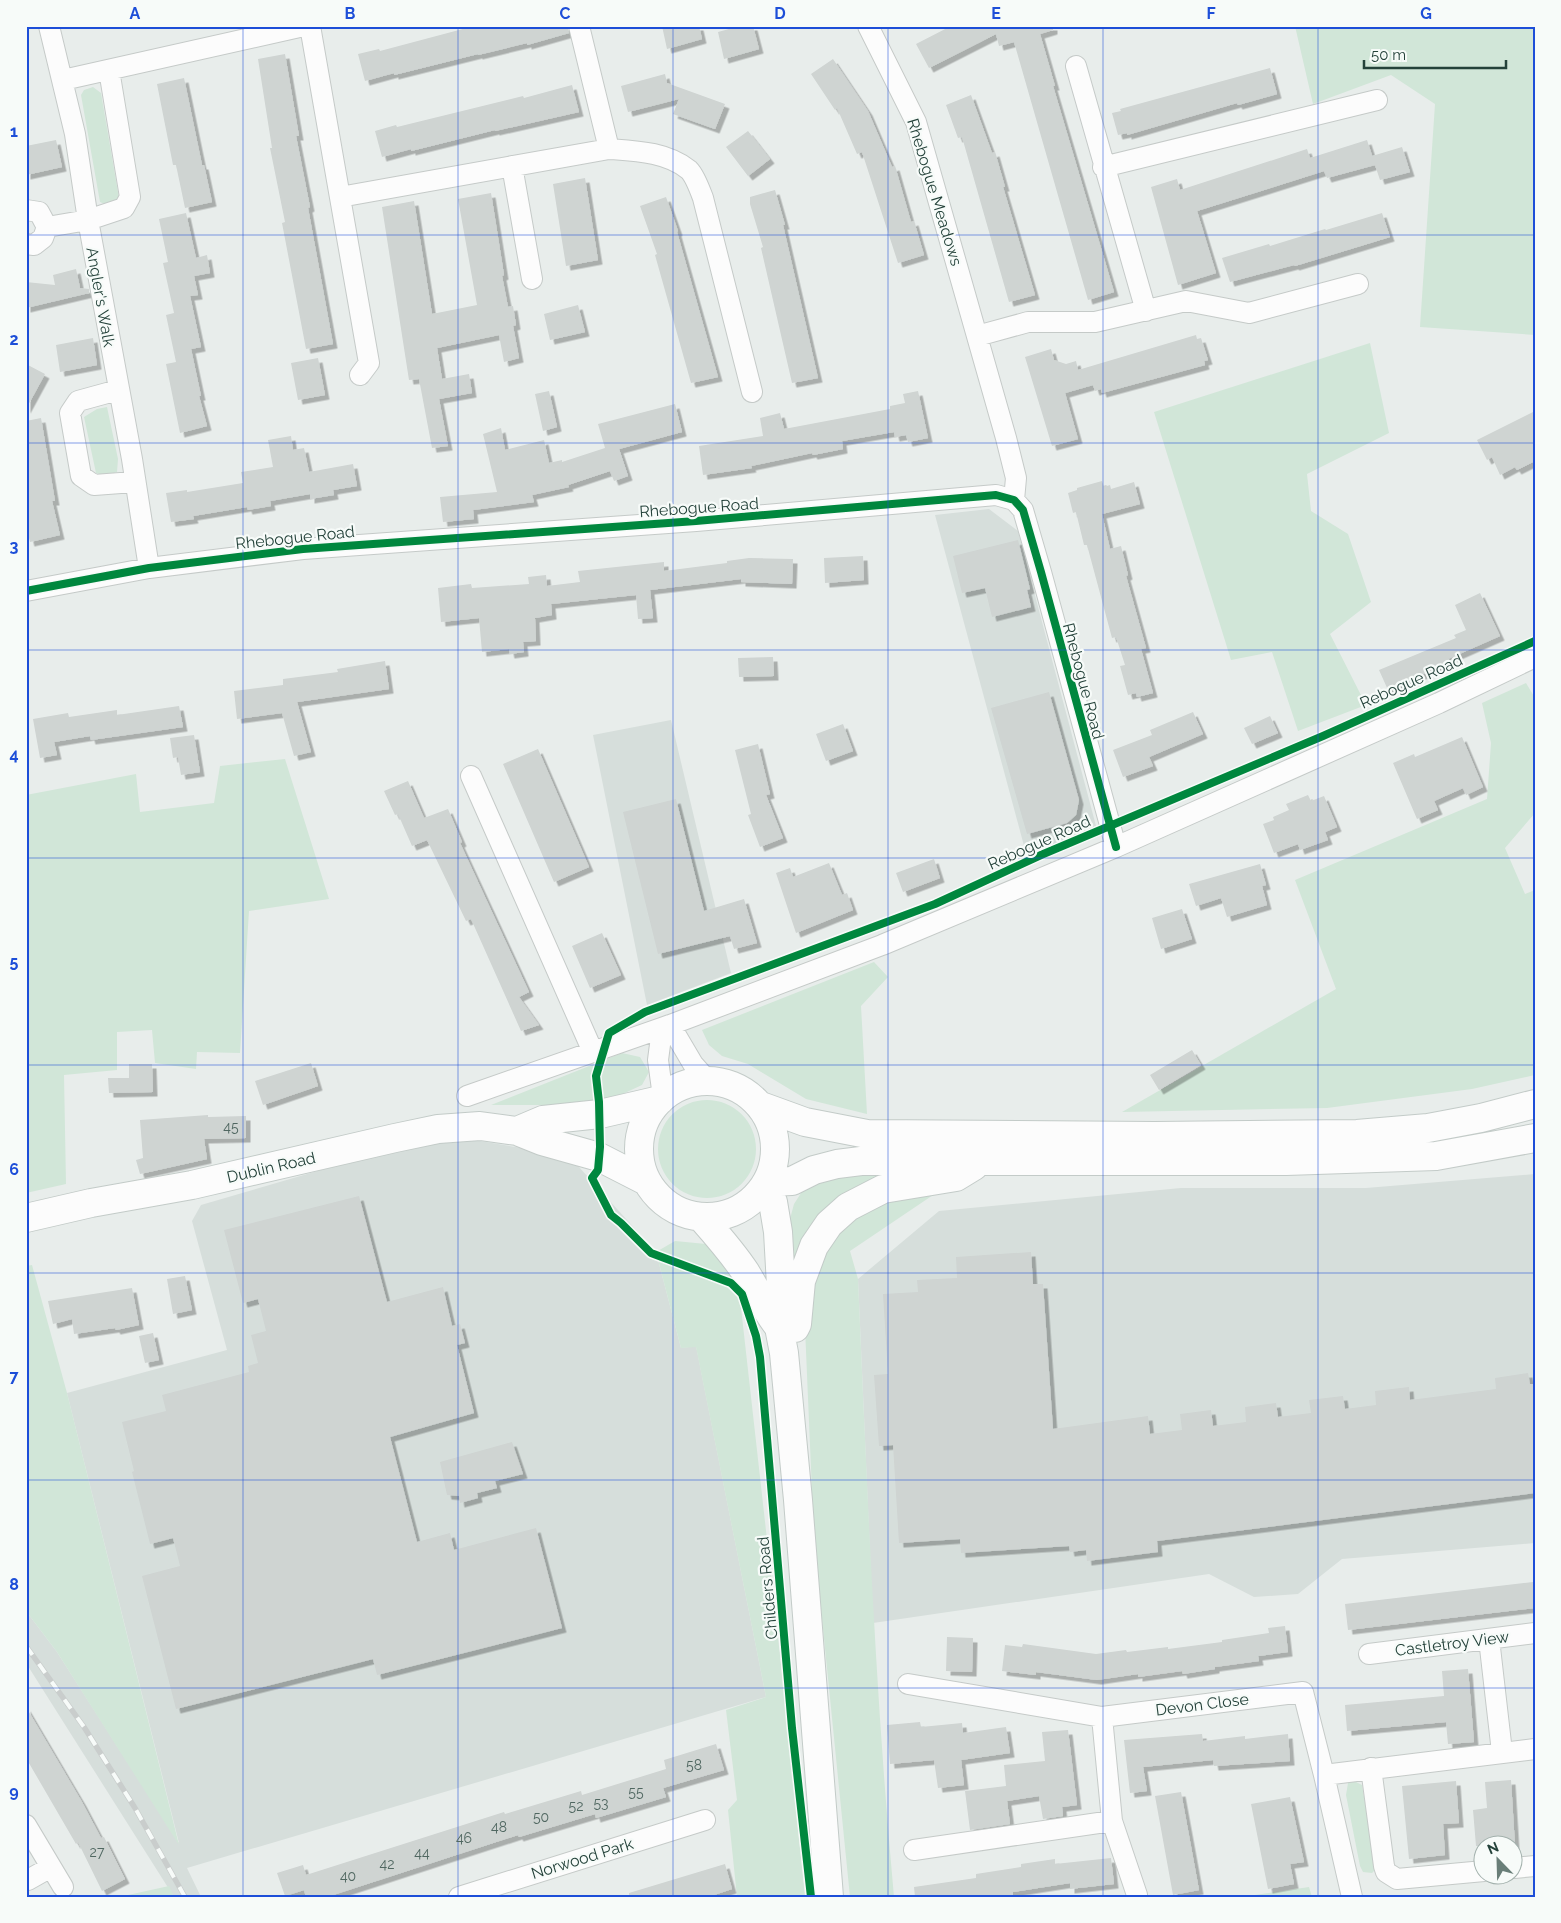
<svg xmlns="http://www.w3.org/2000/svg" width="1561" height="1923" font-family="Raleway,sans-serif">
<defs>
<filter id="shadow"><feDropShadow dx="4.5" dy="4.5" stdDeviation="0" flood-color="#0004"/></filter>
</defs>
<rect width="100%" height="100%" fill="#e8edeb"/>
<path fill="#d6dedb" d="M989,509L1018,531L1096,826L1027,857L935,515Z
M671,720L731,973L647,1005L593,735Z
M424,1140H474L569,1156L656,1252L681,1348L696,1346L766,1697L187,1868L201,1897H174L26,1663V1611L57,1652L179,1843L67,1393L227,1350L192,1221L201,1205Z
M1535,1174V1543L1342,1559L1298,1594L1254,1597L1209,1574L873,1623L858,1279L939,1211L1181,1188H1366Z"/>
<path fill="#d1e6d8" d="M1295,26H1535V335L1420,327L1435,104L1391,75L1313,104Z
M93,87L101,93L119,198L109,206L100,202L81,95L84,90Z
M1370,343L1389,433L1307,474L1311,511L1348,534L1371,602L1330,634L1366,705L1298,731L1272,652L1231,660L1154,412Z
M107,407L118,459L117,472L106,476L96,473L84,417L97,409Z
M1526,683L1535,698V813L1505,848L1525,894L1535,890V1075L1472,1089L1327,1108L1122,1112L1336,989L1295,880L1487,799L1491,743L1482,703Z
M285,759L329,899L249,911L240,1053L197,1052L196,1069L155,1063L152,1030L117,1032V1070L64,1075L66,1184L26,1193V795L136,774L140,812L214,803L220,766Z
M874,962L888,977L861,1006L867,1114L806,1099L748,1064L722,1056L709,1045L702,1030Z
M622,1053L640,1057L649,1072L642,1085L616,1097L578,1105H491Z
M658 1149a49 49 0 1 1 98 0a49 49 0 1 1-98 0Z
M879,1172L883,1176L792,1276L787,1230L794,1204L803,1190L813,1185L834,1177Z
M945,1187L850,1251L858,1279C867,1485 875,1691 894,1897H850L814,1539L804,1304L813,1269L848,1217L884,1197Z
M675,1241L706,1244L737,1272L785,1700L805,1897H737L728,1810L737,1800L726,1710L766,1697L696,1347L681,1348L656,1252Z
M32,1265L67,1393L179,1845L57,1652L26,1611V1266Z
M1354,1781L1362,1785L1375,1862V1870L1372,1873L1363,1872L1360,1866L1346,1795L1348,1783Z
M169,1886L174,1897H119Z
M1309,1887L1312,1897H1241Z"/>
<path fill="#cfd4d2" filter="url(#shadow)" d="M474,26H567L569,33L527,45V43L478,55V54L394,75V73L365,81L358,54L379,49L380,51Z
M662,26H699L702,39L667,49Z
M740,26H753L759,49L724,59L718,32Z
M951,26H1053V30L1040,34L1055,86H1053L1114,292L1088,300L1014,42L999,46L996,34L929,68L916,44Z
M285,54L299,136H296L310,207L308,208L333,344L306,349L282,223L285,222L270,148H272L258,59Z
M833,59L868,111L892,167L895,166L911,222L914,221L924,255L898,263L862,152L857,154L837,108L835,110L811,74Z
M1270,68L1277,94L1238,105L1237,103L1127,135V133L1118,135L1112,113L1121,111L1120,109Z
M665,74L667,83L725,104L715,129L673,114L679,99L628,112L621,86Z
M184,78L202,165H204L212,202L185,208L176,165H173L157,84Z
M572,85L579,112L495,131V130L411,151V149L382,157L375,131L396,125L397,127L523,96L524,98Z
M971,95L992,153L995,152L1005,187H1003L1035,295L1009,302L962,137L958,138L946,105Z
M748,131L770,159L748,176L726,147Z
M56,140L62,167L26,175V146Z
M1367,140L1375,165L1327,178L1324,171L1197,211L1216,273L1178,285L1151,187L1177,179L1180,190L1307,149L1310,158Z
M1402,147L1410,172L1380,180L1372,156Z
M585,178L598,260L566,266L553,184Z
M775,190L785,225H783L818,378L792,383L761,248L763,247L750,204V197Z
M491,193L504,275L502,276L508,307L513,306L516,325L513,326L519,358L504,362L499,335L437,348L442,379L469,374L472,393L439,399L448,446L432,448L419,379L409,380L382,207L414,201L432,314L477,305L458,199Z
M666,197L678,231L677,232L718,377L691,383L655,255L657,254L640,206Z
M186,213L196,258L207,255L210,273L194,276L198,295L190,296L201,347L191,349L201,396H199L207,426L180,433L166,364L176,362L166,315L174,313L163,263L168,262L159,219Z
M1382,213L1390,237L1295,266L1294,265L1230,282L1222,258L1269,244L1270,246L1325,229L1326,230Z
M76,269L80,288L89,289V293L26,308V282L55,285L53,275Z
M578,305L585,332L550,340L544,314Z
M1196,335L1197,339L1201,338L1208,360L1204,361L1205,365L1102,393L1101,389L1095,391L1093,385L1065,393L1078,439L1052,446L1025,357L1051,349L1054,360L1066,364L1076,361L1078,370Z
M93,338L97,365L60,372L56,345Z
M318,358L325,395L298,400L291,363Z
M26,364L45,374L26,409Z
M549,391L557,427L543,431L535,394Z
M918,391L928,438L908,442L906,435L895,437L894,432L842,441L843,449L813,455L812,453L751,466L752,468L703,475L699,446L763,436L760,418L780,413L784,429L890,409V406L905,403L903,394Z
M675,404L682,432L619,449L628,476L614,481L610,471L568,485L569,487L532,495L534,502L473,510L474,519L443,522L440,497L497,492L483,434L501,428L505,450L544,440L549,463L562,460V462L605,448L598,424Z
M1535,411V461L1517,470L1515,467L1500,475L1492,457L1487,460L1477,440Z
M41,418L55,501H52L60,535L30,542L26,526V515L29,514L26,495V421Z
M291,436L293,450L304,448L309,472L353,464L357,486L333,490L334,495L310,499V494L270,501L271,506L248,510L247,507L193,516L194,519L171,522L166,493L187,490V492L243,483L241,472L273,467L268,440Z
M1102,481L1104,487L1110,485L1111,489L1134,482L1140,504L1102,514L1110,549L1121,546L1128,575L1126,576L1146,648L1141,649L1153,693L1137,697L1136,693L1128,695L1120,666L1125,665L1116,637L1112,638L1087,545H1084L1076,512L1073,513L1068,493L1077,490V488Z
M1018,540L1030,589L1027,590L1031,607L992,617L985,588L962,593L953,556Z
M863,556L864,580L825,583L824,558Z
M749,558L793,559L792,584L741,582V579L650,590L653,618L638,619L636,595L551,604L552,615L535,618L536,641L523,642L524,652L510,654L509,649L482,652L479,618L441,622L438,588L471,584L472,588L529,584L528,577L546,575L547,586L580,582L578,571L664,562V571L727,563V561Z
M1480,593L1500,636L1448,659L1450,662L1388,690L1379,670L1456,638L1454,635L1466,630L1455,605Z
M773,657L774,676L739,677L738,658Z
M385,661L389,689L297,702L311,752L294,756L282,713L237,719L234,691L283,685V679L338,672L337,669Z
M1049,692L1079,800L1076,815L1067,823L1027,834L991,708Z
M179,706L183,727L91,740L90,736L54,742L57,755L40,758L33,719L68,713L69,717L117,710V715Z
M1193,712L1203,734L1149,757L1153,766L1123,777L1113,750L1152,735L1150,730Z
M1270,716L1278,733L1252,744L1244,728Z
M843,724L853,751L826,761L816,734Z
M194,735L200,772L181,775L178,757L173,758L170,738Z
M1462,737L1483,787L1466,795L1463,788L1434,801L1438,810L1417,819L1393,763L1414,754L1415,757Z
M758,744L770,794L766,795L783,838L760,847L748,815L751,814L735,750Z
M538,749L589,867L554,882L503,764Z
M408,781L424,818L448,809L462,842L460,843L529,992L519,997L539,1025L521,1031L471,919L466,921L427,840L412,846L398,814L395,815L384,791Z
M1308,795L1311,801L1324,796L1337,827L1325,832L1328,840L1300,850L1298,844L1274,853L1263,824L1274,820L1273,817L1289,810L1286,804Z
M676,799L704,911L744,899L757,943L734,949L730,936L658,954L623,812Z
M934,859L940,878L903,892L896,873Z
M829,863L842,895L847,893L853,910L796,933L776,873L790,868L793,877Z
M1260,864L1266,885L1262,886L1267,905L1227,917L1221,898L1196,906L1189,884Z
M1182,909L1192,939L1161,949L1152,918Z
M602,933L621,975L590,988L572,946Z
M1192,1050L1201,1065L1159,1090L1150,1075Z
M311,1063L318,1086L263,1105L255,1081Z
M129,1064H152L153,1092L109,1093L108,1078H129Z
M208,1115V1117L246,1116V1138L204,1139L207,1159L140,1174L136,1160L143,1158L140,1120Z
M359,1196L387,1302L443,1287L452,1326L460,1324L465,1343L457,1345L474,1413L390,1437L417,1542L450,1533L454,1550L536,1528L562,1628L377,1675L373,1659L176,1709L142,1576L180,1566L173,1538L150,1544L132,1472L134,1471L122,1422L166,1411L162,1395L249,1372L248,1366L258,1363L251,1335L266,1331L258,1299L243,1303L224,1230Z
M1031,1252L1033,1284H1043L1053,1429L1148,1416L1150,1434L1182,1430L1180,1414L1211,1410L1213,1426L1246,1422L1245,1407L1276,1403L1278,1417L1311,1413L1309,1400L1343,1396L1345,1409L1376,1405L1375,1391L1409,1387L1410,1400L1496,1389L1495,1378L1528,1373L1530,1384H1535V1493L1157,1541L1158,1552L1087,1561L1086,1550L1070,1552L1069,1546L961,1553L960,1539L899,1543L893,1445L879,1446L874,1375L888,1374L883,1294L918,1292L917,1280L957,1278L956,1257Z
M185,1276L192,1310L173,1314L167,1279Z
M132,1288L139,1325L116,1330L115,1328L74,1334L72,1319L53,1324L48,1301Z
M153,1333L159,1360L145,1363L139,1336Z
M512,1442L523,1474L495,1481L497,1488L477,1493L478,1498L460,1503L459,1496L447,1495L440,1462Z
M1533,1582L1535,1608L1348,1630L1345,1604Z
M1285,1626L1288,1652L1258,1656L1259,1661L1215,1667V1669L1183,1674L1182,1671L1138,1677V1674L1097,1680L1036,1672V1675L1002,1671L1005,1645L1022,1647L1023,1644L1096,1654L1126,1650L1127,1652L1168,1647V1649L1222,1642V1640L1269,1633L1268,1628Z
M947,1637L973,1638L972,1672L946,1671Z
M1468,1669L1474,1742L1448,1744L1446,1722L1347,1731L1345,1705L1444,1696L1442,1671Z
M26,1707L82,1802L101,1838L104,1837L125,1879L102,1891L78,1842L76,1844L26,1758Z
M920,1722L921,1727L962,1723L963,1733L1006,1727L1010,1753L961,1760L964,1785L938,1788L934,1760L890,1764L887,1725Z
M1068,1730L1077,1805L1062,1807L1063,1816L1043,1819L1039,1796L1007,1801L1010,1824L970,1830L965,1791L1006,1786L1004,1765L1045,1761L1042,1732Z
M1202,1734L1203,1741L1245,1736V1739L1288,1734L1290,1761L1214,1766L1213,1760L1143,1767L1147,1791L1130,1793L1124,1740Z
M716,1744L724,1770L663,1788L666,1797L596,1818L595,1814L519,1837L518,1835L327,1897H306L304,1890L285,1896L277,1873L303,1865L306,1875L504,1812L505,1814L581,1791L582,1795L666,1769L664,1760Z
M1511,1780L1515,1846H1476L1473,1810L1487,1808L1485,1782Z
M1456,1781L1459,1823L1443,1824L1445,1855L1409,1859L1402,1786Z
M1181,1792L1199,1890L1173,1895L1155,1796Z
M1290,1797L1304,1862L1290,1864L1294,1884L1268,1889L1251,1804Z
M1111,1858L1114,1884L1070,1889V1883L1013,1892V1895L1003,1897H915L914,1887L976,1878V1874L1021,1867V1864L1055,1859V1864Z
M725,1864L732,1889L708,1897H629V1893Z"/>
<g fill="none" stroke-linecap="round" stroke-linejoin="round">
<defs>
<path id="street" d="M49,26L75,134L88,220L132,459L149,568
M310,26L369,363L360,375
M579,26L609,149
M868,26L916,122L1006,438L1016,478L1014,500
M1076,66L1146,311
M63,80L304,26
M512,166L532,279
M1103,167L1377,100
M340,197L609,149C636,151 667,152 689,170C695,176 700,190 703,198L752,392
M26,210L39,212L47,227L43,238L34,245L26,244
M47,227L88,220L124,208L130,197L109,70
M977,336L1028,322H1095L1186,301L1249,313L1358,284
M118,390L78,401L70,413L81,476L94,485L134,482
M26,591L149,568L303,549L696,521L996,495L1014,500L1023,510L1041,572L1116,847
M471,776L593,1052
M467,1096L670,1025L882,945L1116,847L1439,703L1535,657
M663,1097L658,1060L661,1037L670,1025L693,1064L708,1081
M1489,1639L1502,1752
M1369,1654L1535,1633
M908,1684L1102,1717L1303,1692L1324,1775L1352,1897
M1102,1717L1112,1821L1137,1895
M1371,1768L1384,1866L1386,1872L1397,1879L1484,1871
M1324,1775L1535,1749
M26,1825L63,1887
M914,1850L1112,1821
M1514,1868L1535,1866
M28,1880L51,1867
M459,1897L705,1820"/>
<path id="secondary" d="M639 1149a68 68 0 1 1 136 0a68 68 0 1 1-136 0Z
M761,1106L805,1122L867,1134L1155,1136L1357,1134L1428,1128L1481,1118L1535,1104
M517,1131L543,1120L600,1114L660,1100
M768,1182L792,1181L814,1170L837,1164L861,1161H1286L1436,1156L1535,1138
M764,1188L773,1202L778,1232L782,1303L779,1327L784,1353L798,1500L829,1897
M26,1218L91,1203L192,1185L395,1138L438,1129L480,1126L517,1131L542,1141L599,1157L646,1181
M702,1218C717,1235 733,1253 746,1273C757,1291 765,1310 779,1327
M795,1328L797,1324L801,1281L814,1246L829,1224L848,1207L883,1189L956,1177L974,1166"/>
</defs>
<use href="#street" stroke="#c5cac8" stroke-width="22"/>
<use href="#secondary" stroke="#c3cbc8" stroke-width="30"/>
<use href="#street" stroke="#fcfcfc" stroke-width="20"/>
<use href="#secondary" stroke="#fcfcfc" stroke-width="28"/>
<defs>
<path id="rail" d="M26,1646L84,1727L135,1808L185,1897"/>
</defs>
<use href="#rail" stroke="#c9cdcc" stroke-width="5.5"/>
<use href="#rail" stroke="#f7fbf9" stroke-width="4" stroke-dasharray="11" stroke-linecap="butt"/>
<defs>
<path id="cycleway" d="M26,591L149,568L303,549L696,521L996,495L1014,500L1023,510L1041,572L1116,847
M811,1897L792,1728L760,1357L756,1336L742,1294L731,1283L651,1253L621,1223L611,1215L592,1178L598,1170L600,1147L599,1102L596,1076L609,1033L645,1012L935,904L1041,855L1323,736L1535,641"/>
</defs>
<use href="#cycleway" stroke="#f7fbf9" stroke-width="11"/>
<use href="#cycleway" stroke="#00873e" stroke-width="8"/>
</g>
<path fill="none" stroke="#1d4ed8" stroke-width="1" stroke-opacity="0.55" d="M243,26V1897M458,26V1897M673,26V1897M888,26V1897M1103,26V1897M1318,26V1897M26,235H1535M26,443H1535M26,650H1535M26,858H1535M26,1065H1535M26,1273H1535M26,1480H1535M26,1688H1535"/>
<g text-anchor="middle" stroke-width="4.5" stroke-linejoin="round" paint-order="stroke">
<g font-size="14" fill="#506761">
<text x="231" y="1132">45</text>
<text x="694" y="1770">58</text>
<text x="636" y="1797">55</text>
<text x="601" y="1808">53</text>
<text x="576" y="1811">52</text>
<text x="541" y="1822">50</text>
<text x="499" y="1832">48</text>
<text x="464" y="1843">46</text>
<text x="97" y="1857">27</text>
<text x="422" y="1858">44</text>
<text x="387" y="1869">42</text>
<text x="348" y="1881">40</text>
</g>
<g font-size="16" fill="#24423a" stroke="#f7fbf9">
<text transform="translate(935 192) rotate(73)" y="6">Rhebogue Meadows</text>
<text transform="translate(101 297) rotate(80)" y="6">Angler's Walk</text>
<text transform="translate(699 507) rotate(-4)" y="6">Rhebogue Road</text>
<text transform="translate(295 537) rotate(-6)" y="6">Rhebogue Road</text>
<text transform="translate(1084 681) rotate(75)" y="6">Rhebogue Road</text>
<text transform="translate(1411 681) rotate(-24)" y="6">Rebogue Road</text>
<text transform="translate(1039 842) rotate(-24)" y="6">Rebogue Road</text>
<text transform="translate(271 1167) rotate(-13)" y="6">Dublin Road</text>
<text transform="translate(767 1588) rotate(-95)" y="6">Childers Road</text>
<text transform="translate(1452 1643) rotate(-7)" y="6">Castletroy View</text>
<text transform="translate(1202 1704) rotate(-7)" y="6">Devon Close</text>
<text transform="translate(582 1858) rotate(-17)" y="6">Norwood Park</text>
</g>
</g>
<rect width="1561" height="1923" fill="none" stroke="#f7fbf9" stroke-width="55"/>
<g transform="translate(1498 1860) rotate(337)"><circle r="24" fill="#f7fbf9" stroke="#a3b1ad"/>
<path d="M0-4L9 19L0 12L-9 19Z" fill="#697e78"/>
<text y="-8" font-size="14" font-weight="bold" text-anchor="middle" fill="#24423a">N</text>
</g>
<path d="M1364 60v8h142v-8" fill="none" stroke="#24423a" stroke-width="2.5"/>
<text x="1371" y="60" font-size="15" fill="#24423a" stroke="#f7fbf9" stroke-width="4" paint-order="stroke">50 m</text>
<rect x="28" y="28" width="1506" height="1868" fill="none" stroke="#1d4ed8" stroke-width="2"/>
<g font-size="16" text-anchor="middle" font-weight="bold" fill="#1d4ed8">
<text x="135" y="19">A</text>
<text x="350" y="19">B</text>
<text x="565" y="19">C</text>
<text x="780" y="19">D</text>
<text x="996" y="19">E</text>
<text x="1211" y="19">F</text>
<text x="1426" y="19">G</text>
<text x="14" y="137">1</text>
<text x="14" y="345">2</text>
<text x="14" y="552">3</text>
<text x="14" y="760">4</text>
<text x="14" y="967">5</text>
<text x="14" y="1175">6</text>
<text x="14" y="1382">7</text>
<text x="14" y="1590">8</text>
<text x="14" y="1797">9</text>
</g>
</svg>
